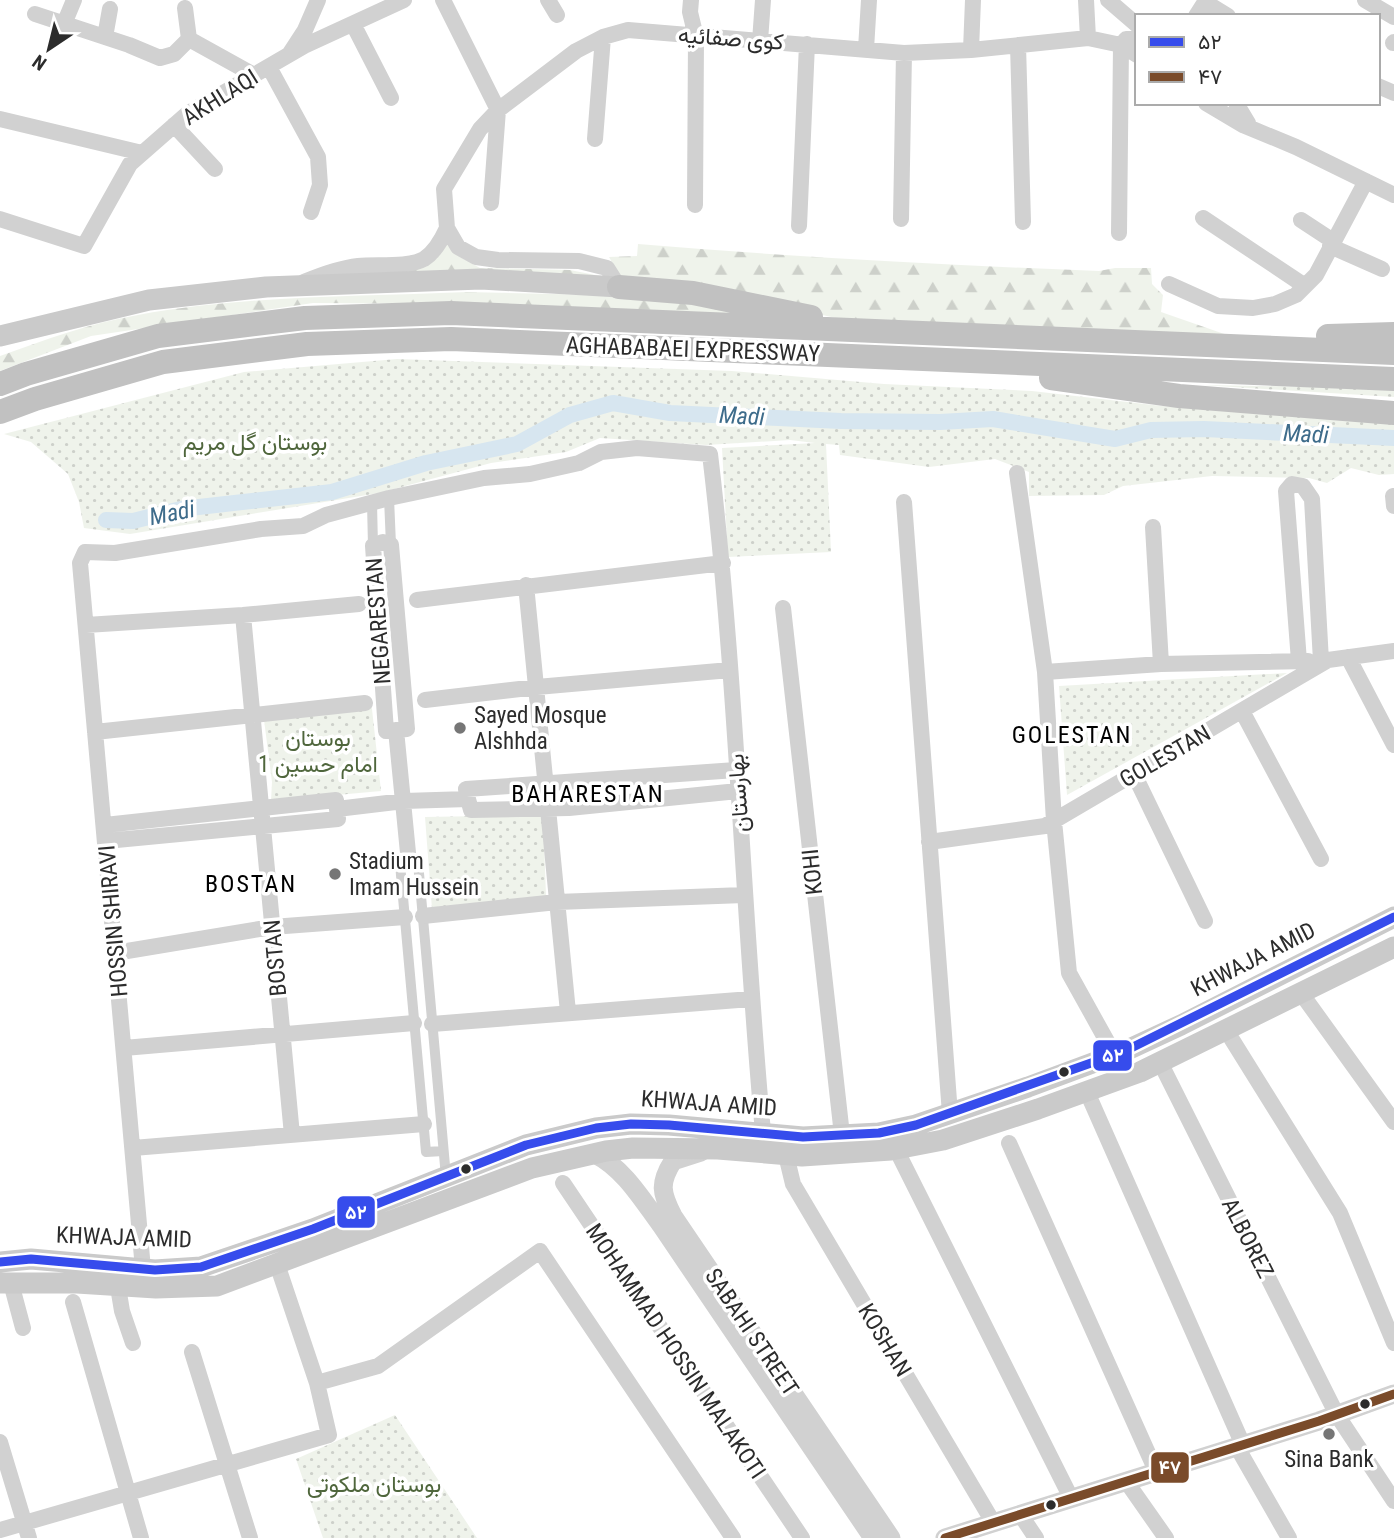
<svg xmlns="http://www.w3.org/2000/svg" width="1394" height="1538" font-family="'Roboto Condensed',Vazirmatn,sans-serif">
<defs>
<pattern id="grass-dots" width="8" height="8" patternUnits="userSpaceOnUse" patternTransform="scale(1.75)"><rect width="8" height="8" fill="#eff3eb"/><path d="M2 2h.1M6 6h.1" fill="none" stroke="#cdd0ca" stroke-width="1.8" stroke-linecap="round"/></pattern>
<pattern id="forest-firs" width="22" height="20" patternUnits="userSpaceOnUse" patternTransform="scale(1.75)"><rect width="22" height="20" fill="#eff3eb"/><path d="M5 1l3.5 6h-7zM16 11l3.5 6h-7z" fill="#cdd0ca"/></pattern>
</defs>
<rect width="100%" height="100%" fill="#fff"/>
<path fill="url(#grass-dots)" d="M397,359L732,371L884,384L1032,391L1162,406L1394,421V474L1379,475L1351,468L1327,483L1309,478L1212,476L1123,486L1104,495L1029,496V472L995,459L929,467L840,455L839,445L826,444L831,552L728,557L722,448L815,443L790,440L706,445L600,438L566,452L491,463L379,493L130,534L84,528L79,502L68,474L31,442L4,434L244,372Z
M1202,385L1386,388L1394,389V397Z
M1287,673L1067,795L1059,686Z
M371,700L381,791L271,801L272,782L263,712Z
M543,815L546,896L432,909L425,817Z
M395,1415L477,1538H323L296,1459Z"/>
<path fill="url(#forest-firs)" d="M448,241L462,258L480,268L570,270L605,277L380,271L426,267Z
M638,244C791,257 945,265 1099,271L1115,268H1151L1152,284L1163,295L1161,312L1230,336L853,322L779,305L623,281L609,257L637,256Z
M467,292L600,295L699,305L774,318L449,304L313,303L91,336L0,371V356C45,340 90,323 138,315C246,295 357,297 467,292Z"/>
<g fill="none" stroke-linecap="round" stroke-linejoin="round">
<path stroke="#d7e6f0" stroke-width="16" d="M106,520L133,521L181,509L332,492L426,463L517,444L570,415L613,403L670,413L841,421L940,422L993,419L1115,439L1151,430L1204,429L1394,438"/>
<path stroke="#d1d1d1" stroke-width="10" d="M389,498L391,545
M372,503L373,546
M443,1151L426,1152L400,864L418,862L446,1177"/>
<path stroke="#d1d1d1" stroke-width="16" d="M443,0L498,110L491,203
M548,0L557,15
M691,0L690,12L696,37L695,205
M1086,0L1088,38
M1108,0L1137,25
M1365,0L1394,17
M35,14L129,45L160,58L174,54L189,39L185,8
M1196,16L1205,2L1228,16
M64,24L74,0
M353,24L391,98
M105,37L110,9
M189,39L254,75
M1137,39H1126L1121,45L1137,55
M760,41L763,0
M1393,43L1394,42
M1018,45L1023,222
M866,49L869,0
M971,50L973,0
M290,53L305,30L318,0
M269,67L318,157L320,185L311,212
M1378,86L1394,93
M1206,103L1243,125L1248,123
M1236,103L1248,123
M0,119L142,153
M174,125L215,169
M1243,125L1296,147L1394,195
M595,139L603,37
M1203,218L1305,286
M0,219L84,246L130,164L187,114L304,46L404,0
M901,219L904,53
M1301,220L1333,241
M799,226L807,44
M1330,246L1382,269
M304,282C321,275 339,268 358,266C377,264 407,268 424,259C435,252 442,239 447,228
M1169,284L1218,306L1253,308L1275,304L1296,295L1316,275L1366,181
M619,287L607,268L579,261L498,260L476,257L458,247L447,228L444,189L480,129L498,110L576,51L603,37L628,30L904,53L971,50L1088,38L1121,45L1119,233
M1017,473L1045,672L1054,821L1069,973L1109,1045
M1393,496L1394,506
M904,502L950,1114
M1153,527L1161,664
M383,542L391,545L407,729L386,731L373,546Z
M526,585L568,1012
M417,600L723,563
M783,608L842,1135
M243,615L292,1135
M86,625L243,615L359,604
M1348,657L1394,745
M1299,661L1286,491L1292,484L1303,486L1312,499L1321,661
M1045,672L1161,664L1308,661
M425,700L537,687L730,670
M1242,711L1321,859
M396,730L409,863
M95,732L365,703
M1134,774L1205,921
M468,799L471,810L569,808L738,791
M105,825L336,800L337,809
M106,841L338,819L337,809L404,801L468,799L466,789L736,770
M929,842L1045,826L1328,660L1394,651
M423,916L557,902L744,895
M115,953L272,927L405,917
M1301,993L1394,1122
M432,1024L751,999
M1226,1030L1340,1213L1394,1343
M124,1048L414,1023
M1160,1062L1337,1415L1394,1501
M1087,1092L1243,1445
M1009,1143L1156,1471
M133,1148L424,1124
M896,1149L1071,1498
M786,1155L793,1184L993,1522
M563,1183L802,1538
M143,1269L80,563L85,552L115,553L261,529L303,526L326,515L389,498L484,478L530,474L579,463L601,452L637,448L710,454C737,679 742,906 763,1132
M11,1283L23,1328
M118,1287L122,1311L133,1343
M73,1302L141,1538
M192,1352L250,1538
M317,1383L378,1366L540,1251L733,1538
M0,1442L29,1538
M1237,1447L1289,1538
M1126,1481L1166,1538
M1020,1514L1036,1538
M0,1530L329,1435L317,1383L277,1264"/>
<path stroke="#d1d1d1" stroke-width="19" d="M701,1152L673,1161C659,1183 661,1193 673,1216L891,1538
M595,1154C624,1169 641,1198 661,1225L873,1538
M945,1538L1319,1421L1394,1394"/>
<path stroke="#cacaca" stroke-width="21" d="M0,336L149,300L266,287L481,279L619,287
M0,1262L31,1259L155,1270L201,1267L313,1229L526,1145L596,1128L631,1124L669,1125L803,1137L879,1133L916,1125L1028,1087L1125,1051L1181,1025L1394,917
M0,1283H77L156,1288L217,1286L532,1168L606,1151L633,1148L718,1149L802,1156L891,1150L943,1140L1038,1109L1140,1072L1394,947"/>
<path stroke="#c1c1c1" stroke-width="24" d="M619,287L693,293L811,317
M1328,336L1394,334
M1051,378L1179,396L1394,413
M0,384L26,374L158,336L305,318L451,313L1394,353
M0,412L35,399L163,362L307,344L451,339L1394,379"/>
<defs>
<path id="bus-1" d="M0,1262L31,1259L155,1270L201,1267L313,1229L526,1145L596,1128L631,1124L669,1125L803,1137L879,1133L916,1125L1125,1051L1394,917"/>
<path id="bus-2" d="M945,1538L1319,1421L1394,1394"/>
</defs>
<use href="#bus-1" stroke="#fff" stroke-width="14"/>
<use href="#bus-2" stroke="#fff" stroke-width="14"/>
<use href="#bus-1" stroke="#364cec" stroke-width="9"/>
<use href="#bus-2" stroke="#7a4b2a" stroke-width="9"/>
</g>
<g fill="#767676" stroke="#fff" stroke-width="2.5">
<circle cx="460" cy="728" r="7"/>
<circle cx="335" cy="874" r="7"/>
<circle cx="1329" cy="1434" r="7"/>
</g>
<g fill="#2c2c2c" stroke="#fff" stroke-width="2.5">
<circle cx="1064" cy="1072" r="6"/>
<circle cx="466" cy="1169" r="6"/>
<circle cx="1365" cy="1404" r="6"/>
<circle cx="1051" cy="1505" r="6"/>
</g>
<g text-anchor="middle" stroke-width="7" stroke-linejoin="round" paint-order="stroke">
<g font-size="23" fill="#2c2c2c" stroke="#fff">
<text transform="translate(731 38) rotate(4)" y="8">کوی صفائیه</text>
<text transform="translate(220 97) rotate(-32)" y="8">AKHLAQI</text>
<text transform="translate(693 349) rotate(2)" y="8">AGHABABAEI EXPRESSWAY</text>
<text transform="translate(378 621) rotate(-94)" y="8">NEGARESTAN</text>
<text transform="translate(1165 756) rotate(-30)" y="8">GOLESTAN</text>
<text transform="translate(738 793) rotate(-94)" y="8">بهارستان</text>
<text transform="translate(812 872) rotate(-96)" y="8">KOHI</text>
<text transform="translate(113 921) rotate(-95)" y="8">HOSSIN SHIRAVI</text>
<text transform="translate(275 958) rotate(-95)" y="8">BOSTAN</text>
<text transform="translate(1253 959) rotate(-27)" y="8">KHWAJA AMID</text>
<text transform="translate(709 1103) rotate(4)" y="8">KHWAJA AMID</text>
<text transform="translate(124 1237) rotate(2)" y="8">KHWAJA AMID</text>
<text transform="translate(1248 1238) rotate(63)" y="8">ALBOREZ</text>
<text transform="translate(752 1332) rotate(56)" y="8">SABAHI STREET</text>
<text transform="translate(885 1340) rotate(59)" y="8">KOSHAN</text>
<text transform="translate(676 1351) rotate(56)" y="8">MOHAMMAD HOSSIN MALAKOTI</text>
</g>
<g font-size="23" fill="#4f663c" stroke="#fff">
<text x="255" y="450">بوستان گل مریم</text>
<text x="318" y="746">بوستان<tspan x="318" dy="26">امام حسین 1</tspan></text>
<text x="374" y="1492">بوستان ملکوتی</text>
</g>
<g font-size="23" fill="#2c2c2c" stroke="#fff" text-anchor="start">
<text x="474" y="723">Sayed Mosque<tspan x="474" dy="26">Alshhda</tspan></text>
<text x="349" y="869">Stadium<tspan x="349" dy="26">Imam Hussein</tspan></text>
<text x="1329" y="1467" text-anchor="middle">Sina Bank</text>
</g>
<g font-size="24" font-style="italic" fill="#3e6c8b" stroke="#fff">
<text transform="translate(742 416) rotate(3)" y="8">Madi</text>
<text transform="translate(1306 434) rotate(3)" y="8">Madi</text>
<text transform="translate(172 513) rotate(-11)" y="8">Madi</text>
</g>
<g font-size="24" letter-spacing="2" fill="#000" stroke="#fff">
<text x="1072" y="743">GOLESTAN</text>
<text x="588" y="802">BAHARESTAN</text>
<text x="251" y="892">BOSTAN</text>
</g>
</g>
<g stroke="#fff" stroke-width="2.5">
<rect x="1092" y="1039" width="41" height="33" rx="7" fill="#364cec"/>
<rect x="336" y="1195" width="40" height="34" rx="7" fill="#364cec"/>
<rect x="1150" y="1451" width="40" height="33" rx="7" fill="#7a4b2a"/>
</g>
<g font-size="19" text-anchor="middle" font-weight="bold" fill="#fff">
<text x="1113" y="1062">۵۲</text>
<text x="356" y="1219">۵۲</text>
<text x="1170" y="1474">۴۷</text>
</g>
<rect x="1135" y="14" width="245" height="91" fill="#ffffff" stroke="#ababab" stroke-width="2"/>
<rect x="1149" y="37" width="35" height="10" fill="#364cec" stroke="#ababab" stroke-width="2"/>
<text x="1198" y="49" font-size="21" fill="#2c2c2c">۵۲</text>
<rect x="1149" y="72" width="35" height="10" fill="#7a4b2a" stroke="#ababab" stroke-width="2"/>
<text x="1198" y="84" font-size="21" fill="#2c2c2c">۴۷</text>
<g transform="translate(49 49) rotate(215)" stroke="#ffffff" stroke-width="5" paint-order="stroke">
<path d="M0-5L12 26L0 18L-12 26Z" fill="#2c2c2c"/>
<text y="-10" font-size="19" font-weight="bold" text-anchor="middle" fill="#2c2c2c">N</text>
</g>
</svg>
